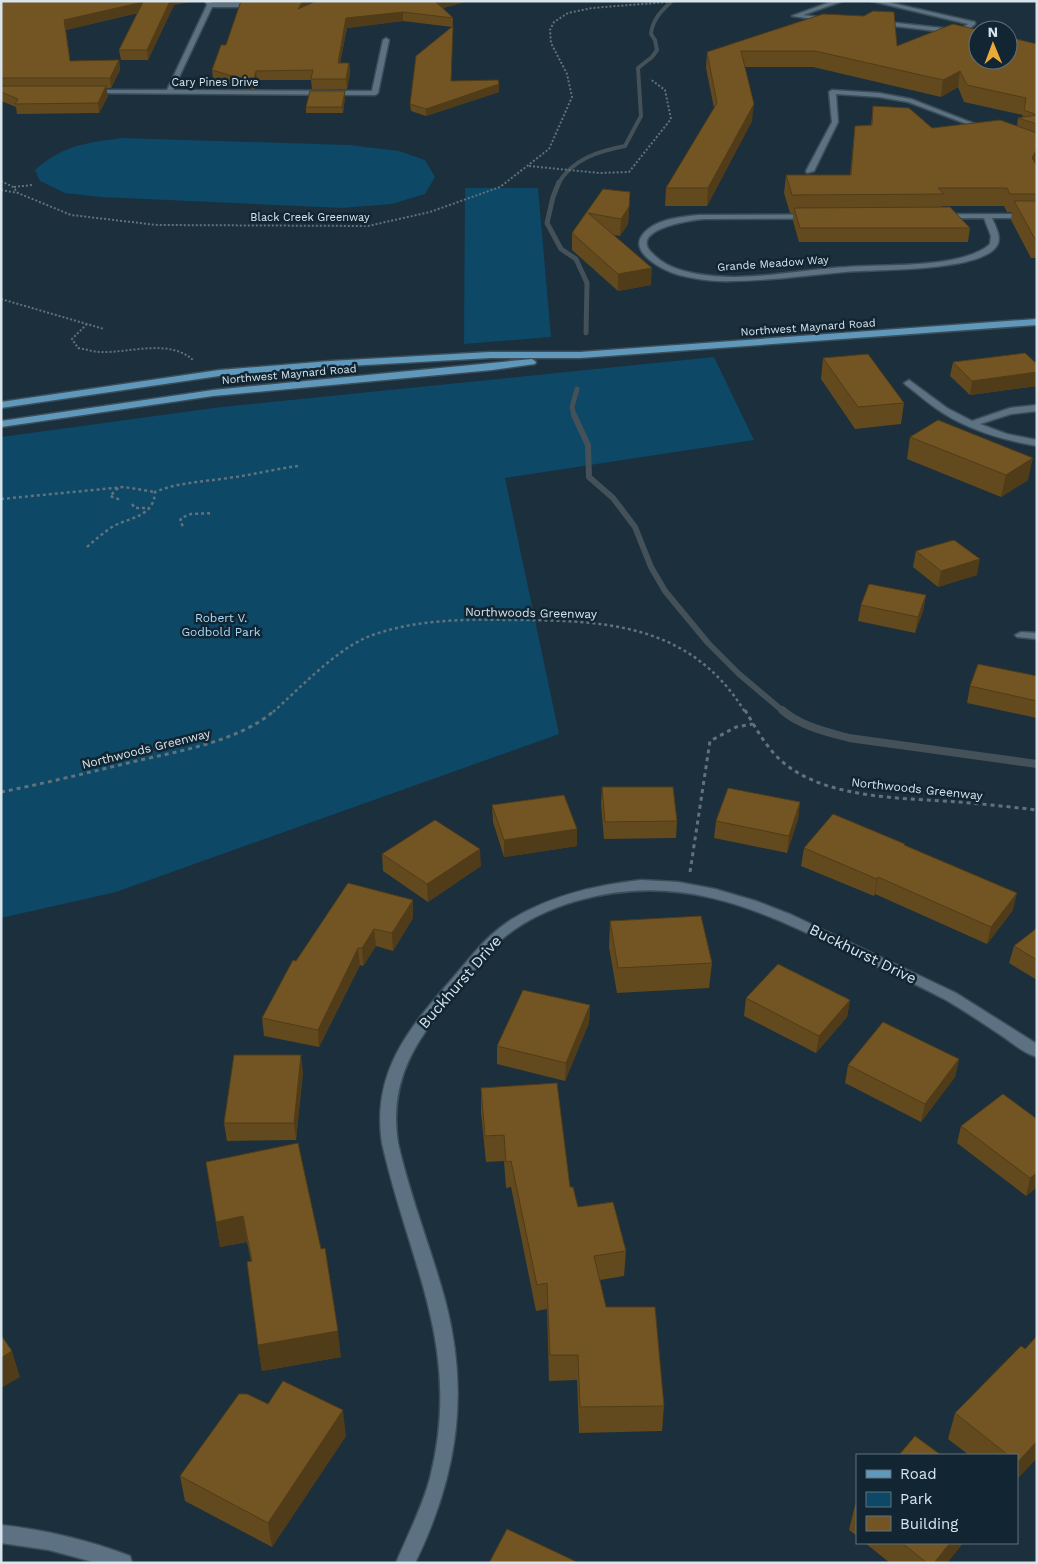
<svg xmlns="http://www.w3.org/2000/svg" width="1038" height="1564" font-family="'Work Sans',sans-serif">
<rect width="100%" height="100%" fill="#1b2f3c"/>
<path fill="#0d4867" d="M122,138L349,145L399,151L425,160L435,177L425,194L392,204L342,208L101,197L65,193L40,181L35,170C63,145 86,143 122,138Z
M465,188H538L551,337L464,344Z
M714,357L754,440L505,478L559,734L116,892L1,918V437L221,407Z"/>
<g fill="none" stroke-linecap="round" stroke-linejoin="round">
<path stroke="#445159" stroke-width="4" d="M558,184C572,159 599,151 625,146L641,116L638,68L652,57L657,50L655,40L651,34C652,20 662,10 672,1"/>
<path stroke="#445159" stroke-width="5" d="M559,182L553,197L547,223L561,249L576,259L587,283L586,333
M574,416L572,407L577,389"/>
<path stroke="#445159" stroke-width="6" d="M574,415L588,445L589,477L613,498L635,527L651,567L665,591L708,643L739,674L784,712"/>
<path stroke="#445159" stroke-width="8" d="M782,710C800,726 827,732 849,738L1037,764"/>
<defs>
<path id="minor" d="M205,1H211L212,3H257L260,5L257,7H212L173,90L372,91L383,40L386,38L389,40L378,93L375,95L89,93L88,92L91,90H167L207,5Z
M833,1H843L803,15L826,18L828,21L792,16Z
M871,1H883L975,22V24L967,31L978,32V36L877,24L879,21L960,30L968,24Z
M832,90L879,93L911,99L988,129L983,130L908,102L879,97L836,94L838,122L814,171L807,173L806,171L832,122L829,92Z
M1037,214V218H992C995,226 1003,238 996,247C977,272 877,269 845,272C807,275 769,281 731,281C713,282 696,279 679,275C664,271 626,252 644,233C657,219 680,217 698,215ZM984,218L991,236L990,244C963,269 883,264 846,267C793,270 736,285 684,271C673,268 662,263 654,255C625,230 690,220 704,219Z
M909,380L947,408L972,421L1010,408L1037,405V411L1011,414L980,424L1007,434L1037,440V446C1004,440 971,431 943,413C930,405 918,394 906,385L904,383Z
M1021,632L1037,633V639L1017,637L1015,635Z
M641,880L678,882L715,889L756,901L792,915L956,993L1037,1044V1057C1025,1054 1015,1045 1005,1038C986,1025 966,1012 946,1000C912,982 876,966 841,949C752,906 676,872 576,901C549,909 521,922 500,941C488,953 478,966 467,979C424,1031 387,1071 398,1143C410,1197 431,1248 445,1300C470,1394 457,1477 415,1563H396C408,1534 422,1508 430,1478C463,1348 409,1264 382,1143C371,1069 412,1025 457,973C475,952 490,932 514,918C553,895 596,885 641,880Z
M1,1525C46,1530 88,1540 130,1556L132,1563H97L49,1550L1,1543Z"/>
<path id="primary" d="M1037,319V325L580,358H490L330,367L219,376L1,408V402L219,370L330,361L490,352H580Z
M532,359L536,362L535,364L492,370L213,396L1,427V421L213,390Z"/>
</defs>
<use href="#minor" stroke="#3b4d58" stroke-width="3"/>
<use href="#primary" stroke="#3b4d58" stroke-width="3"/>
<path stroke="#61727d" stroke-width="2" stroke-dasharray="2 2" stroke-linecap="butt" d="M529,166L599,173L629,172L671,119L665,90L650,79
M1,181L13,187L18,193
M14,187L32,185
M1,190L18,193L71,215L157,225L368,226L430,212L500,187L549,149L572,97L567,74L551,43L550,30L554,22L568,13L592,8L679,1
M1,299L104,329
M87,324L72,339L78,348C86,349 93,352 101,352C130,353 171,338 194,361"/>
<path stroke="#61727d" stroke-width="2.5" stroke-dasharray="3 3" stroke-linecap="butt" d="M118,488L110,496L121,500
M1,499L124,487L155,492
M132,504L135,508H149
M183,526L180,522L181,518L191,514L213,513
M87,547C95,540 103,533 112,527C130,517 154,517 155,492C179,482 203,482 228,478C252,475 275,469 298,466
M273,712C299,689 334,652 365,638C409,620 460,619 507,620C602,620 690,622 745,712"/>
<path stroke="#61727d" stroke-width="3" stroke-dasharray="4 4" stroke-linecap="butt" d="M745,710C757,730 769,753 789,767C833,799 905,798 958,802C984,804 1011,807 1037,810
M1,792C46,783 91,772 136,761C180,751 240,741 275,710
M690,872L710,741L736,727L753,724"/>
<use href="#minor" fill="#5c7282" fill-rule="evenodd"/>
<use href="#primary" fill="#6098bb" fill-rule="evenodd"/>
</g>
<path fill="#63491e" d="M1,1H195L174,5L148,60H121L119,50L138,13L66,30L70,61L119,60L120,70L111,88H106L108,96L99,113L17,114L16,107L1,101Z
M241,1H310L308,5L316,1H468L443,8L453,18L451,81L499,84V92L426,116L411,111L410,104L452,27L403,21L347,28L340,63H349L350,73L347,89H312L311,80H257L255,89L243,88L213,79L212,70L226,45Z
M1037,44V159L1035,163L1037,166V258H1031L1011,220L1012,212H1007L1004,206H942V207L970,228L968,242H799L793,221V213H790L784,193L786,175H850L855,126L871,125L873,106L932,128L1017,126L1018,118L1022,117L1023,115L964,102L958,87L941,97L813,67H745L752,121L707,206H665L666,188L714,108L706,68L707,52L897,46Z
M345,97L343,113H306V107Z
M603,189L630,192L628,224L620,236L614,235L651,285L618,291L572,250V233Z
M823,358L904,403L901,424L855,429L821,379Z
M953,362L1037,364V386L970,395L950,376Z
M910,437L1028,480L1001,497L907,459Z
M916,551L977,575L938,587L913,567Z
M926,595L923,611L915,633L858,621L861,605Z
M1037,676V718L967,703L970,686Z
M602,787L677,821L676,838L604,839L601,804Z
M800,802L798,819L787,853L714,838L716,821Z
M492,805L577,846L504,857L493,822Z
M905,845L1013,910L987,944L875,894L874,896L801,866L804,848Z
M382,854L481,866L428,902L383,871Z
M413,900V918L393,951L376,946L363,966L360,965L319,1047L264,1036L262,1018L296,961Z
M610,921L712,963L709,988L617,993L609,947Z
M1037,928V980L1009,963L1014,946Z
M746,998L850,1000L847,1017L816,1053L744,1016Z
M590,1005L589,1023L565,1081L497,1064V1046Z
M959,1059L955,1077L921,1122L845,1083L848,1065Z
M303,1072L296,1140L227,1141L224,1123Z
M481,1088L570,1187L578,1207L626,1251L624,1276L600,1280L606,1307L664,1406L662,1431L579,1433L577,1380L549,1381L547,1309L536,1311L511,1187L506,1188L504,1161L486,1162L481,1113Z
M1003,1094L1037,1187L1026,1196L957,1143L961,1126Z
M206,1162L341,1357L262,1371L258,1345L251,1261L247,1242L220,1247Z
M1037,1336V1458L1017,1479V1455H969L948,1439L955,1413L1025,1349Z
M268,1404L346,1436L272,1547L185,1501L180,1476Z
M857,1503V1536L849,1530L855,1505Z
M865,1543H963L947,1563H890Z"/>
<path fill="#503c18" d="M170,1H195L174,5L148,60L147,50Z
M303,1H310L298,18V9Z
M435,1H468L436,10Z
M143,2L144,11L66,30L64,20Z
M403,12V21L347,28L338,73V63L346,18Z
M119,60L120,70L111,88L110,78Z
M349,63L350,73L347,89L346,79Z
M256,71L257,80L255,89L254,79Z
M960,71L958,87L941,97L943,80Z
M499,84V92L426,116V109Z
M106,86L108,96L99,113L98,103Z
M345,91V97L343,113L342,107Z
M754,104L752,121L707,206L708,188Z
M1037,149V159L1029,176L1032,158Z
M630,192L628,224L620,236L621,219Z
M652,268L651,285L618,291V274Z
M1037,372V386L970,395L972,381Z
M1033,458L1028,480L1001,497L1006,475Z
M980,559L977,575L938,587L941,571Z
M926,595L923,611L915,633L918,617Z
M800,802L798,819L787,853L789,836Z
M577,829V846L504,857V840Z
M480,849L481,866L428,902L427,884Z
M878,877L875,894L874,896L877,879Z
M1017,893L1013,910L987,944L991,927Z
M413,900V918L393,951L392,933Z
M374,929L376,946L363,966L362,948Z
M358,948L360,965L319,1047L318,1030Z
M850,1000L847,1017L816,1053L819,1036Z
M590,1005L589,1023L565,1081L566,1063Z
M301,1055L303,1072L296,1140L294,1123Z
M959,1059L955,1077L921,1122L925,1104Z
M1037,1173V1187L1026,1196L1030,1178Z
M243,1216L247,1242L220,1247L216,1222Z
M338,1331L341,1357L262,1371L258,1345Z
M12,1351L20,1377L1,1388V1358Z
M343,1410L346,1436L272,1547L268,1523Z
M1037,1441V1458L1017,1479V1463Z
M950,1543H963L947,1563H934Z"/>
<path fill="#735523" stroke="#503c18" d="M1,1H170L147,50H119L143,2L64,20L70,61L119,60L110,78H1Z
M241,1H303L298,9L316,1H435L453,18L403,12L346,18L338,63H349L346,79H311L313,70L256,71L254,79H242L212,70L221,45H226Z
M873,11L894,12L897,46L953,24L978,30V60H1008V37L1037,44V115L1024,110L1026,98L967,85L960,71L943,80L815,51H741L754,104L708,188H666L717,103L707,52L823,14L864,16Z
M453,26L451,81L498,80L499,84L426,109L410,104L416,56Z
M1,86H106L98,103L15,104L18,99L1,92Z
M310,91H345L342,107H306Z
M873,106L909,108L932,128L1000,120L1037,133V149L1032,158L1037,166V194H1010L1007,188H938L944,194L792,195L786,175H851L855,126L872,125Z
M1037,115V124L1018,118Z
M603,189L630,192L629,207L621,219L588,213L652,268L618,274L572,233Z
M1014,201H1037V239H1035Z
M950,207L970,228H800L794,208Z
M1025,353L1037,364V372L972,381L953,362Z
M868,354L904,403L858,407L823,358Z
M938,420L1033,458L1006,475L910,437Z
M954,540L980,559L941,571L916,551Z
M869,584L926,595L918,617L861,605Z
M978,664L1037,676V701L970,686Z
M602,787H673L677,821L605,822Z
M728,788L800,802L789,836L716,821Z
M564,795L577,829L504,840L492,805Z
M833,814L905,844L904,845L1017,893L991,927L878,877L877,879L804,848Z
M435,820L480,849L427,884L382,854Z
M348,883L413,900L392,933L374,929L362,948H358L318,1030L262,1018L293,960L296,961Z
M701,916L712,963L618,968L610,921Z
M1037,928V960L1014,946Z
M778,964L850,1000L819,1036L746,998Z
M523,990L590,1005L566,1063L497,1046Z
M883,1022L959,1059L925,1104L848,1065Z
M234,1055H301L294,1123H224Z
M557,1083L570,1187H573L578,1207L613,1202L626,1251L594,1256L606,1307H655L664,1406L580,1407L578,1355H550L547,1283L537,1285L511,1161L506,1162L504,1135L485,1136L481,1088Z
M1003,1094L1037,1119V1173L1030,1178L961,1126Z
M298,1143L321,1249L325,1248L338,1331L258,1345L247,1262L252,1261L243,1216L216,1222L206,1162Z
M1,1335L12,1351L1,1358Z
M1037,1336V1441L1017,1463V1455H1008L955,1413L1021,1346L1025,1349Z
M283,1381L343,1410L268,1523L180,1476L239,1394H247L268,1404Z
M915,1436L941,1455H899Z
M507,1529L579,1563H489Z
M902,1543H950L934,1563H927Z"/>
<g text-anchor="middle" stroke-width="5" stroke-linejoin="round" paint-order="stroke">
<g font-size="11" fill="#d8e5ed" stroke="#112532">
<text x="215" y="86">Cary Pines Drive</text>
<text x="310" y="221">Black Creek Greenway</text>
<text transform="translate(773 263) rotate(-4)" y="4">Grande Meadow Way</text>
<text transform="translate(808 327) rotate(-4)" y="4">Northwest Maynard Road</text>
<text transform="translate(289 374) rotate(-5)" y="4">Northwest Maynard Road</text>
</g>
<g font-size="12" fill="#d8e5ed" stroke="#112532">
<text transform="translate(531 613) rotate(1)" y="4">Northwoods Greenway</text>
<text transform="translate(146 749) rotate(-14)" y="4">Northwoods Greenway</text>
<text transform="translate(917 789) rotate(6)" y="4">Northwoods Greenway</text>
</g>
<g font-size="12" fill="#acd9f8" stroke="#112532">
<text x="221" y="622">Robert V.<tspan x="221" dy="14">Godbold Park</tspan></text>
</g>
<g font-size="15" fill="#d8e5ed" stroke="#112532">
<text transform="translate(863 954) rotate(26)" y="5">Buckhurst Drive</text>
<text transform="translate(460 982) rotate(-49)" y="5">Buckhurst Drive</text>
</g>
</g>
<rect width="1038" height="1564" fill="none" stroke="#d8e5ed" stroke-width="5"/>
<rect x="856" y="1454" width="162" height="90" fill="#112532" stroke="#61727d"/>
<rect x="866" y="1470" width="25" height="8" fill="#6098bb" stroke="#61727d"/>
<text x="900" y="1479" font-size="15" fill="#d8e5ed">Road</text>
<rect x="866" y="1492" width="25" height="15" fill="#0d4867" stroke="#61727d"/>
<text x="900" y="1504" font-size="15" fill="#d8e5ed">Park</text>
<rect x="866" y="1516" width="25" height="15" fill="#735523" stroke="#61727d"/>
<text x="900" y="1529" font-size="15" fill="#d8e5ed">Building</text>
<g transform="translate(993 45) rotate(359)"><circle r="24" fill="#112532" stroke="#61727d"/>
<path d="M0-4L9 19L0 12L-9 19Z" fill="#eaaa38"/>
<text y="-8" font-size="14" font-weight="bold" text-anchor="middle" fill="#d8e5ed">N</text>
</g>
</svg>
